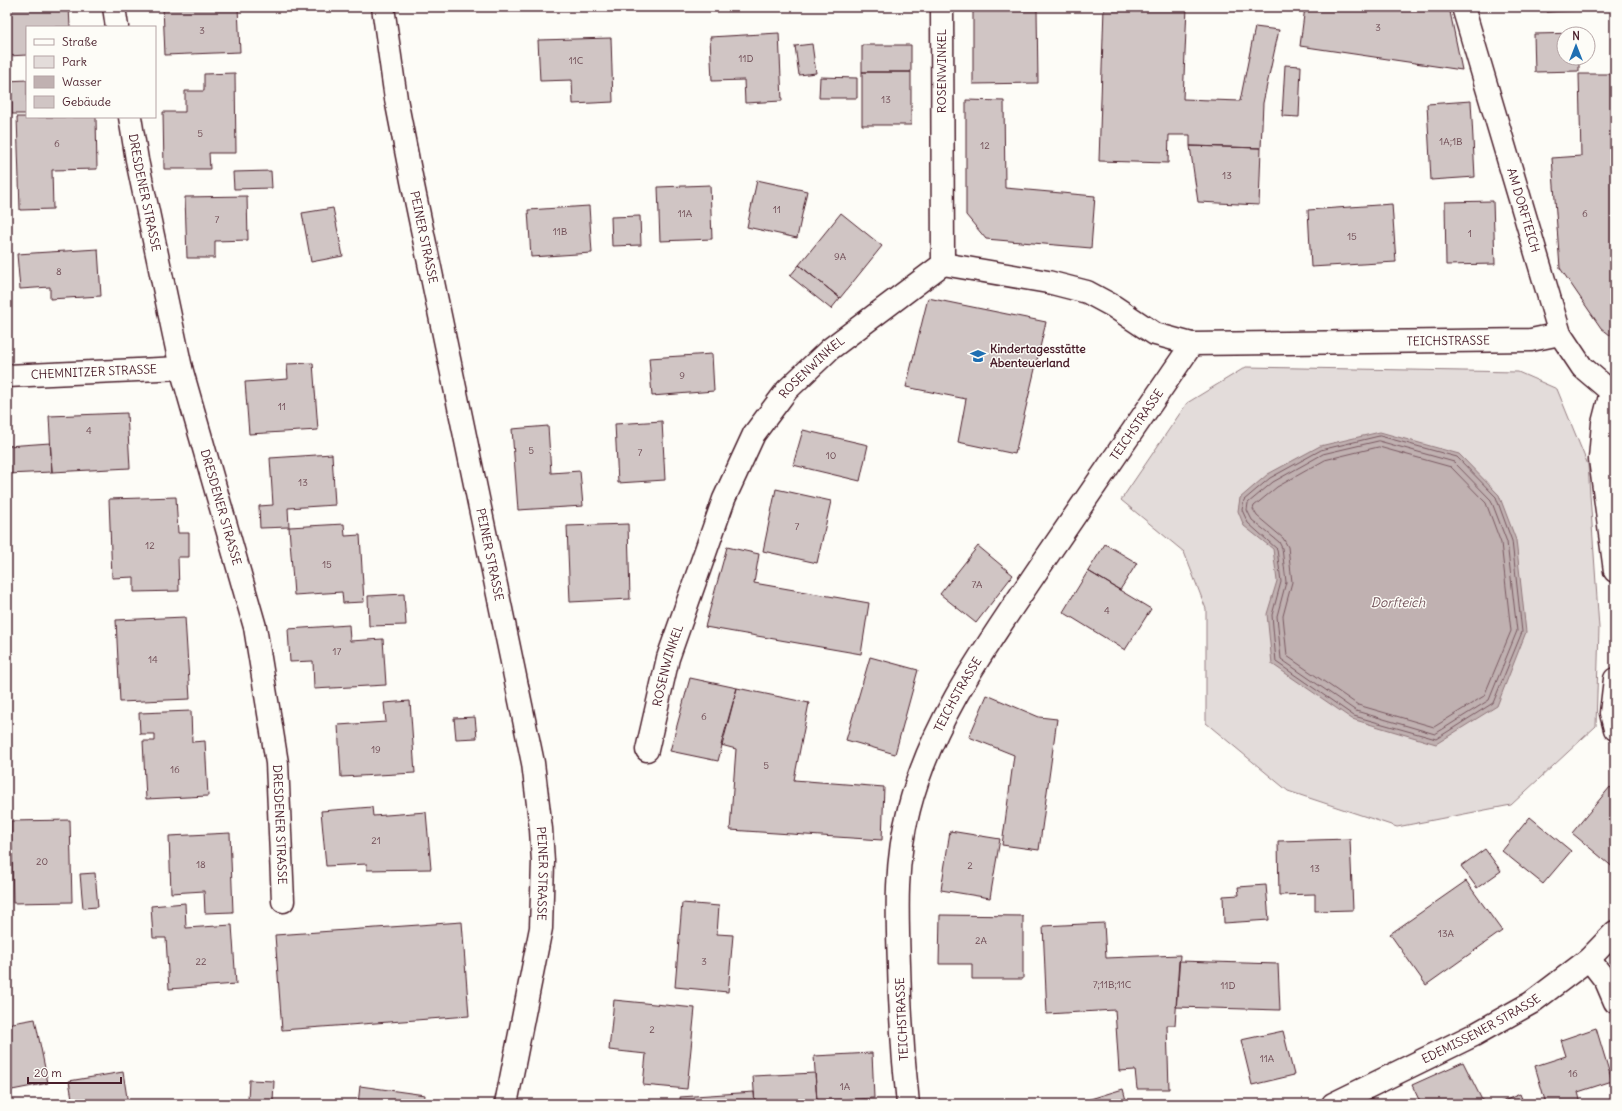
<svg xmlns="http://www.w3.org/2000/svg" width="1622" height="1111" font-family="Delius,sans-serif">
<rect width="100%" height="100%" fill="#fdfcf7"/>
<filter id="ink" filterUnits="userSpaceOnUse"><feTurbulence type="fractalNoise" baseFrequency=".025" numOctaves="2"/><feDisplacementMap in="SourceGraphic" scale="8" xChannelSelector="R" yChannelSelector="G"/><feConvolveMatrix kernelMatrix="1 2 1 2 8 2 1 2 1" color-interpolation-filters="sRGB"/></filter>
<g filter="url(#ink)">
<path fill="#e3dcda" stroke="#967e82" d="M1246,367L1518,372L1557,389L1588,465L1599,628L1596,726L1511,805L1397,827L1288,791L1206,723V609L1184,552L1121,500L1187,403Z"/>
<path fill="#c0b1b1" stroke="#91777b" d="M1380,432L1459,454L1499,495L1516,540L1526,632L1497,706L1436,744L1352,719L1272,664L1267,614L1277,581L1273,549L1244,526L1238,511L1240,498L1268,474L1320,446Z"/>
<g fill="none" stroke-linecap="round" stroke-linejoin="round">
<path stroke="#795961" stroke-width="1" d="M1380,436L1457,457L1496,497L1512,541L1522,632L1493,703L1436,739L1354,716L1276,662L1272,615L1281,582L1277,549L1248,523L1242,510L1244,500L1270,478L1321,450Z
M1379,441L1454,462L1491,500L1507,542L1517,631L1489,700L1435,734L1356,711L1281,659L1277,616L1286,582L1282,548L1279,542L1252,520L1247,510L1248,503L1273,482L1323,454Z
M1379,447L1451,467L1486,503L1501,543L1511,631L1484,696L1434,727L1358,705L1287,656L1283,616L1292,582L1288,547L1283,538L1257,516L1253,509L1254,506L1277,487L1325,460Z"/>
</g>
<path fill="#d0c5c4" stroke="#4a1f2b" d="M7,7H69L70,27H27V55L8,56Z
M163,7H238L240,52L165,55Z
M1104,7H1187L1183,99L1240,101L1255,27L1279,30L1263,103L1261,148L1190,146V135H1169L1168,163L1099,161Z
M1305,7H1449L1462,70L1300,46Z
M1547,7H1604V9L1547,12Z
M1037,10L1038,83L973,84V11Z
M779,33L782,101L745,103L744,80L712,81L710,37Z
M1578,33L1564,34V58H1579V71L1535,72L1534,34Z
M611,38L613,102L573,104L572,80L540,81L538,40Z
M812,44L816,73L799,75L795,46Z
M862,45H911V72H862Z
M1285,65L1301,66L1299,117L1282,116Z
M862,72H911V125H862Z
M235,73L236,153H209L210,169H164L163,112H185V91H204V74Z
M1579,74H1615V339L1601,328L1560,268L1552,158L1581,156Z
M820,77L857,78V98H819Z
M27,80V114H12V102L7,103V81Z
M966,100L1004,101L1005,188L1095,196L1091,248L986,239L966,215Z
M1471,101L1475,177L1431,180L1427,104Z
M17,117H96L97,169L52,170L53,209L20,210Z
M1190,146L1261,148L1259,205L1198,202Z
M271,171L272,188L234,189L233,172Z
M757,180L807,191L797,238L747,227Z
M710,185L712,239L660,241L658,187Z
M247,196L248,240L215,241V258H187L185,197Z
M1493,201L1495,264L1446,265L1445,202Z
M1392,204L1396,262L1311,267L1308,210Z
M589,206L592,253L531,257L528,210Z
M333,208L343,256L311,262L302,213Z
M841,213L882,246L840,298L799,265Z
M640,216L641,245L612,246L611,217Z
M98,249L101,296L50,299V287L20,289L17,254Z
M799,265L840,298L831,309L790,276Z
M928,298L1046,322L1015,454L958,442L966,399L906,387Z
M712,354L714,391L652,396L649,358Z
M313,363L318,430L249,434L245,382L288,379L287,364Z
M127,413L130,468L52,472L49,416Z
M662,421L665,480L618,483L615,424Z
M548,426L551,473L580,471L583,506L518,510L512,429Z
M803,430L868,445L860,481L793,465Z
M50,443L52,472L7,474V446Z
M332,454L335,505L288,508L289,527L260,528L259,506L273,505L270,458Z
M776,489L831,501L817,563L763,551Z
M176,497L178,533H189V557H178L179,591L134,592V577L112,578L109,499Z
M344,524L345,536L360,535L364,602L343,603L342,592L294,595L289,527Z
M628,524L630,599L570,602L567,526Z
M1105,544L1137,563L1120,590L1088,571Z
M978,546L1013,575L976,623L940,594Z
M727,547L759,554L754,583L869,603L861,654L705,627Z
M1088,571L1151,609L1125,650L1063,612Z
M404,594L406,625L369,626L368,596Z
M185,617L190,699L120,702L116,620Z
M349,625L350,641L383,639L386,685L314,689L313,661L290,662L288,629Z
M870,657L918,670L895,754L846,740Z
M690,678L737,688L718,761L670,751Z
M737,688L809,703L794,780L884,787L882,840L730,830L736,749L721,745Z
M987,695L1039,717L1057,719L1039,850L1002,845L1014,755L969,737Z
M410,701L415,773L341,777L338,725L386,722L384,703Z
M191,711L192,742L205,741L208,796L146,799L143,741H155V734H140L139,713Z
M475,717L477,738L456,739L454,718Z
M1610,787L1615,791V869L1572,833Z
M372,807L373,816L426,812L431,869L367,870V864L326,866L321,811Z
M1530,817L1571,851L1543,884L1502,851Z
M70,820L72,902L13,903L11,821Z
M950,831L1000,839L990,898L941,890Z
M230,833L233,912L205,913L204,891L171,893L169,836Z
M1350,839L1353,910L1315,911V894L1279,895L1278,841Z
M1485,849L1501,871L1477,888L1461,866Z
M95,873L98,907L83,908L80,874Z
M1466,881L1502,931L1426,985L1390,934Z
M1266,885L1269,920L1224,923L1223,896L1239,895L1238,887Z
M185,903L186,928L232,925L236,984L169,989L166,938H153L151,906Z
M682,903L719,906L717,934L733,935L728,992L675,987Z
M940,915L1023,916V979H972V964H939Z
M462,922L469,1016L282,1030L275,935Z
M1104,923L1106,958L1180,955L1175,1025H1167L1169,1089H1137L1135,1070L1119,1071L1115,1010L1047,1014L1043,926Z
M1179,961L1278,964L1280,1010L1176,1007Z
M614,1000L695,1008L687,1089L643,1085L646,1054L609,1050Z
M35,1019L48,1083L7,1091V1024Z
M1596,1028L1612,1081L1578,1092L1581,1104H1546L1535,1066L1566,1056L1561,1040Z
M1283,1031L1294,1075L1252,1085L1241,1040Z
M872,1053L874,1098L817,1101L814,1056Z
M1463,1062L1484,1104H1421L1412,1085Z
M123,1072L128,1104H73L69,1081Z
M815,1073L817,1101L755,1104L753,1076Z
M249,1080L274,1081L273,1102L248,1100Z
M360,1086L425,1095L424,1104H358Z
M1123,1089L1127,1104H1074Z
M754,1092L755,1104H681L680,1097Z
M1520,1094L1524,1104L1499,1103Z"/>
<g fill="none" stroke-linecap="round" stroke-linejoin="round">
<defs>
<g id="street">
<path d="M114,7L117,27"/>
<path id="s1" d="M1463,7L1560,334L1582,367L1615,395"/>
<path id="s2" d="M130,117L137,160L181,368L255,627L277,763L283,901"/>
<path d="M943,264L1048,282L1087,292L1113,306L1155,334L1192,344"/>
<path id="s3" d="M7,376L181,368"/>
<path d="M1611,392L1603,423L1600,459L1615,571"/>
<path d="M1615,679L1611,713L1615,729"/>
<path id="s4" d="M647,750L668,658L724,499L754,434L787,390L830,349L943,264L942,7"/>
<path d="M1589,959L1606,981L1615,1002"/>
<path id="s5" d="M908,1104C903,1058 900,1011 899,965C897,911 895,862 909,809C932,719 988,644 1039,568C1090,493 1141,419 1192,344L1531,340L1560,334"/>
<path id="s6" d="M1333,1104L1474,1035L1531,1003L1589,959L1615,932"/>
</g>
<g id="primary">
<path id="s7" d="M383,7L396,99L412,181L533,763L541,829L543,862L541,928L506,1104"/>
</g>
</defs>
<use href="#street" stroke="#4a1f2b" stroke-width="25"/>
<use href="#primary" stroke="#4a1f2b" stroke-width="25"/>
<use href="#street" stroke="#fdfcf7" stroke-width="22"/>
<use href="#primary" stroke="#fdfcf7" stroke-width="22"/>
</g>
</g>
<defs>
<symbol id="school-bare" viewBox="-9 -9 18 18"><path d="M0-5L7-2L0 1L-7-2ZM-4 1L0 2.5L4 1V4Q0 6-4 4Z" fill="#1f6fb2" stroke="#fdfcf7" stroke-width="2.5" paint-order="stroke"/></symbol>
</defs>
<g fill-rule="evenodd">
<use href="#school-bare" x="967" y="345" width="22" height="22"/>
</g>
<g text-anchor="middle" stroke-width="3" stroke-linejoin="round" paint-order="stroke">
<g font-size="10" fill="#6c4851">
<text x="1378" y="31">3</text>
<text x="202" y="34">3</text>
<text x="746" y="62">11D</text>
<text x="576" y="64">11C</text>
<text x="886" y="103">13</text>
<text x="200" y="137">5</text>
<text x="1451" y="145">1A;1B</text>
<text x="57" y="147">6</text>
<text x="985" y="149">12</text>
<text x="1227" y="179">13</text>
<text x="777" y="213">11</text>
<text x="685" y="217">11A</text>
<text x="1585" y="217">6</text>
<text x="217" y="223">7</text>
<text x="560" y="235">11B</text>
<text x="1470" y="237">1</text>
<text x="1352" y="240">15</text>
<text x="840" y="260">9A</text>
<text x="59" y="275">8</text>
<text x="682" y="379">9</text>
<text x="282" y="410">11</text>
<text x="89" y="434">4</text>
<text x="531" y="454">5</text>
<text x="640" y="456">7</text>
<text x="831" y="459">10</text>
<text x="303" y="486">13</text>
<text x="797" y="530">7</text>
<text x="150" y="549">12</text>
<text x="327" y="568">15</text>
<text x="977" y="588">7A</text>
<text x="1107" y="614">4</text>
<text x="337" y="655">17</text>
<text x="153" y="663">14</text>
<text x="704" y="720">6</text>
<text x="376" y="753">19</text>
<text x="766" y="769">5</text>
<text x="175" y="773">16</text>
<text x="376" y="844">21</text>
<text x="42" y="865">20</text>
<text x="201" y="868">18</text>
<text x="970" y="869">2</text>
<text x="1315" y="872">13</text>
<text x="1446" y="937">13A</text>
<text x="981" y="944">2A</text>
<text x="201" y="965">22</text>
<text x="704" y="965">3</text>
<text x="1112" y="988">7;11B;11C</text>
<text x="1228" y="989">11D</text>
<text x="652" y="1033">2</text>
<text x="1267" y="1062">11A</text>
<text x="1573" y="1077">16</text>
<text x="845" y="1090">1A</text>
</g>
<g font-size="12" fill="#4a1f2b" stroke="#fdfcf7">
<text transform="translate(942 71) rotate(-90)" y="4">ROSENWINKEL</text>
<text dy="4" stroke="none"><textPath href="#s2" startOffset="77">DRESDENER STRASSE</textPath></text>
<text dy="4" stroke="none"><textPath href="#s1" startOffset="212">AM DORFTEICH</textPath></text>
<text dy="4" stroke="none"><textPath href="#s7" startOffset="234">PEINER STRASSE</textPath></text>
<text dy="4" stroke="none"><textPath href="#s5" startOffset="1099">TEICHSTRASSE</textPath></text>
<text dy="4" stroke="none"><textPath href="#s4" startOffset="423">ROSENWINKEL</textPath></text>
<text dy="4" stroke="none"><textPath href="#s3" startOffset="87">CHEMNITZER STRASSE</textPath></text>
<text dy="4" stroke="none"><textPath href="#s5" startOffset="745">TEICHSTRASSE</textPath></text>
<text dy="4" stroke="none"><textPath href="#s2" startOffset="401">DRESDENER STRASSE</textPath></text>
<text dy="4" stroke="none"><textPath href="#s7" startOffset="558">PEINER STRASSE</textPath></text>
<text dy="4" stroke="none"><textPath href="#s4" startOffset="87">ROSENWINKEL</textPath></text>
<text dy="4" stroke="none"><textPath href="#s5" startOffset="421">TEICHSTRASSE</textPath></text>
<text dy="4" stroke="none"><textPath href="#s2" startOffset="725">DRESDENER STRASSE</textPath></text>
<text dy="4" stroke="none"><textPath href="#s7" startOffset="882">PEINER STRASSE</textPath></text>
<text transform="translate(902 1019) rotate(-93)" y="4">TEICHSTRASSE</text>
<text dy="4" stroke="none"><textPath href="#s6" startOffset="166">EDEMISSENER STRASSE</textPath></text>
</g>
<g font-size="12" font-weight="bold" fill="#4a1f2b" stroke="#fdfcf7" text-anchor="start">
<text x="990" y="353">Kindertagesstätte<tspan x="990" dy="14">Abenteuerland</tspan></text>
</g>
<g font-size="13" font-style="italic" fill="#73525a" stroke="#fdfcf7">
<text x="1398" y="607">Dorfteich</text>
</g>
</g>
<rect width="1622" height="1111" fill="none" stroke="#fdfcf7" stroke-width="24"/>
<rect x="12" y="12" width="1598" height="1087" fill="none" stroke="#4a1f2b" stroke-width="1.5" filter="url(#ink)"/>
<rect x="26" y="26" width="130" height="92" fill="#fdfcf7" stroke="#b5a4a5"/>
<rect x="34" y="39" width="20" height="6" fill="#fdfcf7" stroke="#b5a4a5"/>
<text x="62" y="46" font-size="12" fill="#4a1f2b">Straße</text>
<rect x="34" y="56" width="20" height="12" fill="#e3dcda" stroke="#b5a4a5"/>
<text x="62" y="66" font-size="12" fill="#4a1f2b">Park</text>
<rect x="34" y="76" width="20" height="12" fill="#c0b1b1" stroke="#b5a4a5"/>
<text x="62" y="86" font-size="12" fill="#4a1f2b">Wasser</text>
<rect x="34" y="96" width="20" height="12" fill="#d0c5c4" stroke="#b5a4a5"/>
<text x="62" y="106" font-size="12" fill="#4a1f2b">Gebäude</text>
<g transform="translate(1576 46)"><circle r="19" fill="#fdfcf7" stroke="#b5a4a5"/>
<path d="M0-3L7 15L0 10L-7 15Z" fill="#1f6fb2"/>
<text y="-6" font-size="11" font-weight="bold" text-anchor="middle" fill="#4a1f2b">N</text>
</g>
<path d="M28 1077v6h93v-6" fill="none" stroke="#4a1f2b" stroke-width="2"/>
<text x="34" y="1077" font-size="12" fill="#4a1f2b" stroke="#fdfcf7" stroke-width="3" paint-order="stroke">20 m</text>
</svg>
